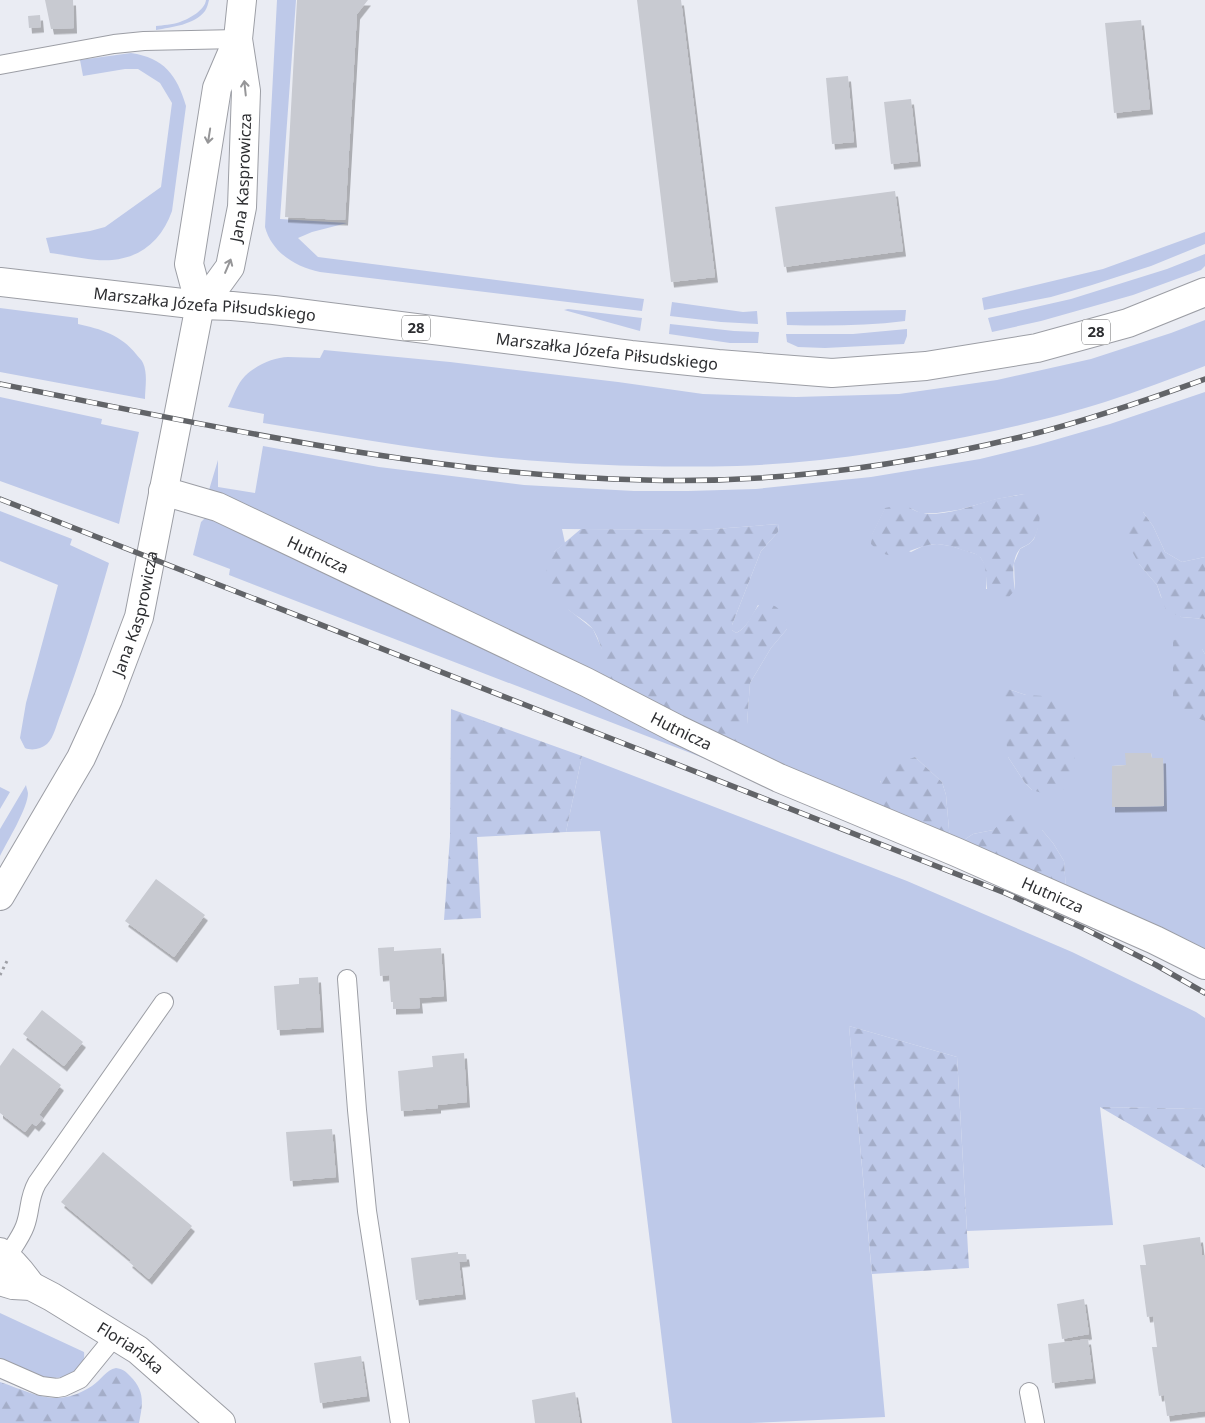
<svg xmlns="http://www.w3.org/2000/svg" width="1205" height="1423" font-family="'Noto Sans',sans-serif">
<defs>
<pattern id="forest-firs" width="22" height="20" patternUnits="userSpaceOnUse" patternTransform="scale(1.25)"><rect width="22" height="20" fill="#bec9e9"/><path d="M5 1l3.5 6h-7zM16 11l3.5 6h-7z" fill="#a4adc8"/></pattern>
<filter id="shadow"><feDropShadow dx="3" dy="5.5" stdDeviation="0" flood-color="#0004"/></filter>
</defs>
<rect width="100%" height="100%" fill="#eaecf3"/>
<path fill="#bec9e9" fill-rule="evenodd" d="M206,0H209C208,4 207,8 205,11C194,25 172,27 156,30V26C163,25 172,25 180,22C189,19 205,10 206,0Z
M277,0H296L280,219L347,223L312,232L298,238L318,257L644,299L642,311L320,272C296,267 272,253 265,227Z
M131,53C164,58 177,75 186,106L172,211C162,239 143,257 112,260C96,262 67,255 50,253L46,238L90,231L105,227L161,187L172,103L160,83L138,69H125L83,76L80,60Z
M1205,232V244L1151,266L1092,285L1051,297L984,310L982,298L1103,269Z
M1205,254V266L1201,270L1133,295L1041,321L992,332L988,318L1071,299L1167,269Z
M672,302L743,312L757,311L758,324L721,322L670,316Z
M0,308L78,318V324C101,329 121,335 136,354C138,357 142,360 143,363C148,374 145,388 145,399L0,372Z
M568,309L642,318L640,331L564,310Z
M906,310L905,321C866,326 826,326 787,325L786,312Z
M1205,320V366C1172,378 1139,391 1105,402C1070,413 1030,423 994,431C909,449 823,463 737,466C652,468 566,465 482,456C409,448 336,435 263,423L264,414L228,407C233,397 237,384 245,376C255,366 274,357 288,357C299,357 309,358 320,358L324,350L450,362L618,382L703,394L796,397L899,394L997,380L1091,359L1171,333Z
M670,324L734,331L759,332L758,343H730L669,334Z
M907,329V336L904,344L825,348L798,347L787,342L786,334H853Z
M1205,392V557L1182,562L1165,552L1153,526L1143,512L1139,564L1157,585L1161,597L1181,617L1205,619V654L1202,649L1187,719H1199L1205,721V956L1066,890L1064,861L1053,843L1042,830H993L973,834L958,844L950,841L946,795L942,782L915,757L886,774L880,782L882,812L211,493L209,490L218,460V487L255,493L263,446L379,467L524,485L634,491H688L756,489L871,477L980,459L1037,445L1110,424ZM1024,494L1038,527L1034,539L1029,544L1020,549L1014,563L1015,590L986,589V566L979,555L951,546L937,544L925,545L911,552L872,535L885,509L910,508L920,513H937L958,510L997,499ZM779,524L778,532L761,551L732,625V630L736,633C747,628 752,616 758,605L787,629L771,648L750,683L747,724L602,649L593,629L569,610L554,552L565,543L562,529L701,530ZM1011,690L1026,695L1032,790L1025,783L1008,757ZM1126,753H1151L1152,758H1163L1164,806L1112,807V766L1126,765Z
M0,397L102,419L101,424L139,432L119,524L0,481Z
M0,511L72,539L70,545L109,563C95,613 79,664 61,713C57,722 54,738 47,744C41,749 32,751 25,748L20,738L26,703L58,585L0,561Z
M211,516L802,796L229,575L230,569L193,555L201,522L206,517Z
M582,756L907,881L1072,952L1196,1012L1205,1018V1109L1100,1107L1113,1225L967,1231L957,1057L849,1026L885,1417L750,1423H672L600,831L566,832Z
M26,785C26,786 28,792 28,793C28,808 7,842 0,856V829Z
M0,787L10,792L0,809Z
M0,1313L84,1352C85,1360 82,1364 77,1369C59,1390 20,1368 0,1361Z"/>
<path fill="url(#forest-firs)" d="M1024,494L1034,498L1040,505C1040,516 1040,533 1031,542C1028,545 1024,546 1021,548C1011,557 1013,578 1015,590L1007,599L990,598C983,583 990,570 980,557C976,553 968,552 962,550C951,546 937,542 924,546C902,552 892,565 871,544L872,534L885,508L906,504C926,526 971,505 996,499C1005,497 1015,496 1024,494Z
M1134,512H1143L1153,526L1165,552L1182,562L1205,557V619L1181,617L1166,610L1157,585L1139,564L1128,544L1126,525Z
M779,524L778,532L761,551L732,625V630L736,633C750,627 751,610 763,602C780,606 784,612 787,629L771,648L750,683L747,724L739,745L610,682C605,665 603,646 594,631C589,622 577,617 570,611C560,601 542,575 547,560C549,555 575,534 581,529L701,530Z
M1183,639L1202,649L1205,654V721L1199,719H1187L1182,714L1173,700V640Z
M1000,688L1011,690L1026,695L1043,696L1063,708L1072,724L1075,745L1074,773L1064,789L1057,796L1042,793L1032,790L1025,783L1008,757Z
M451,709L582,756L566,832L477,837L481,918L444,920L450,837Z
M915,757L942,782L946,795L950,841L882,812C881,805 878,791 880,783C882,771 905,760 915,757Z
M1015,811L1042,830L1053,843L1064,861L1066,890L958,844L973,834L993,830Z
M849,1026L957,1057L969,1268L872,1274Z
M1100,1107L1205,1109V1168Z
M116,1368C123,1369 125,1371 130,1376C145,1391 143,1403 139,1423H0V1382C36,1394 56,1409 92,1386C101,1380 106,1370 116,1368Z"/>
<path fill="#c8cad1" filter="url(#shadow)" d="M45,0H73L74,28L51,29Z
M297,0H368L357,14L345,220L285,217Z
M637,0H681L715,277L671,282Z
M40,15L41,27L29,28L28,16Z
M1141,20L1150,109L1114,113L1105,23Z
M848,76L854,142L832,144L826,78Z
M911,99L918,161L891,164L884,102Z
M895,191L903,251L784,267L775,207Z
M1125,753H1151L1152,758H1163L1164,806L1112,807V766L1126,765Z
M156,879L205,915L174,957L125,921Z
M394,947V951L441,948L444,996L419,998L420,1008L393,1009V1002H391L389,975L380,976L378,948Z
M318,977L321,1027L277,1030L274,986L299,984V978Z
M42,1010L83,1042L64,1066L23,1034Z
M13,1048L61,1085L39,1115L43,1118L36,1126L32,1123L25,1132L0,1113V1066Z
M464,1053L467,1102L438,1105V1108L401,1111L398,1071L433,1067L432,1056Z
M332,1129L336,1177L290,1181L286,1132Z
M103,1152L192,1226L149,1279L129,1262L131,1260L61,1202Z
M1200,1237L1202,1255H1205V1411L1167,1416L1164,1395L1159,1396L1152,1347H1157L1153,1316L1147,1317L1140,1265H1146L1143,1245Z
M458,1252V1254H466L467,1261L459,1262L463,1294L416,1300L411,1258Z
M1084,1299L1089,1334L1062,1339L1057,1304Z
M1088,1339L1093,1378L1052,1383L1048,1344Z
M361,1356L367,1396L320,1403L314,1363Z
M575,1392L580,1423H535L532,1400Z"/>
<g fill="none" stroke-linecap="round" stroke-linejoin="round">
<defs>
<path id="lane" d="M0,65L114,44L144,41L238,39
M347,979L357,1110L367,1211L400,1423
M7,1257C13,1247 21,1237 25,1226C31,1210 28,1199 37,1183L164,1002
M0,1368L41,1386L57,1388L63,1387L80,1379L115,1336
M1029,1392L1035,1423"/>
<g id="street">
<path id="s1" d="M200,305L209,296L230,267L242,207L246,91L238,39L242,0"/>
<path d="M200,305L189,264L217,88L238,39"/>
<path id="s2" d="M163,491L218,507L586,682L677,729L779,778L956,852L1155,940L1205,965"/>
</g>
<g id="secondary">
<path id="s3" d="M0,896L81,758L108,699L139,617L200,305"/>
<path d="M0,1252C12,1261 22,1273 31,1286"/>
<path id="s4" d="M0,1281L13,1285L31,1286L52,1297L138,1350L221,1423"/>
</g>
<g id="primary">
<path id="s5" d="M0,282L200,305L232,306L274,310L631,355L718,364L832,373L926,366L1037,348L1128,323L1205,292"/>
</g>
</defs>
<use href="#lane" stroke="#9c9ea5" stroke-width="20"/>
<use href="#street" stroke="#9c9ea5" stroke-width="30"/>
<use href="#secondary" stroke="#9c9ea5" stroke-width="30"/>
<use href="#primary" stroke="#9c9ea5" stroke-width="30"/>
<path stroke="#9fa0a6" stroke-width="3" stroke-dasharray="2.5 4" stroke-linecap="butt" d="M0,975L8,959"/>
<use href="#lane" stroke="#fff" stroke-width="18"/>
<use href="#street" stroke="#fff" stroke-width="28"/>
<use href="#secondary" stroke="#fff" stroke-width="28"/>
<use href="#primary" stroke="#fff" stroke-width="28"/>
<defs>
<path id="rail" d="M0,384C213,426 427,475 645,480C774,484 904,466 1029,435C1089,420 1147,400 1205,379
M0,499L1005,893L1083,928L1156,965L1205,993"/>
</defs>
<use href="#rail" stroke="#626468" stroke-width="5.5"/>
<use href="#rail" stroke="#fff" stroke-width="4" stroke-dasharray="11" stroke-linecap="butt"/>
</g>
<defs><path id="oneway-shaft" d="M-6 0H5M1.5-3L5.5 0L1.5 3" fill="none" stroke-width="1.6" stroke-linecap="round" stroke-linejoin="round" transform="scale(1.25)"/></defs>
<g stroke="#969698">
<use href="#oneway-shaft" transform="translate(245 88) rotate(-96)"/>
<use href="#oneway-shaft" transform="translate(209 136) rotate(99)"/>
<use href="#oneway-shaft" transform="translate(228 266) rotate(-67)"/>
</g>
<g text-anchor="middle" stroke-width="5" stroke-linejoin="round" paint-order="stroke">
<g fill="#fff" stroke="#6c6d6f" stroke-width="1">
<rect x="402" y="315.5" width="28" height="25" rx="4"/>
<rect x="1082" y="319.5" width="28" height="25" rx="4"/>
</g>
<g font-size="15" font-weight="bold" fill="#2d2e31">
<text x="416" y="333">28</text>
<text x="1096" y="337">28</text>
</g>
<g font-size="16" fill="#2d2e31" stroke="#fff">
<text dy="6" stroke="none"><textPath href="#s1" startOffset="139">Jana Kasprowicza</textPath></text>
<text dy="6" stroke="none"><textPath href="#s5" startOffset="206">Marszałka Józefa Piłsudskiego</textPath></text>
<text dy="6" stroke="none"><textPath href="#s5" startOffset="611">Marszałka Józefa Piłsudskiego</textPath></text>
<text dy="6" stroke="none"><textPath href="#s2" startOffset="168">Hutnicza</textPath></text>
<text dy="6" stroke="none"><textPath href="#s3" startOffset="315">Jana Kasprowicza</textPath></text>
<text dy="6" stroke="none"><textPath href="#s2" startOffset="572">Hutnicza</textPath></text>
<text dy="6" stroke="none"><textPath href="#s2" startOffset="978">Hutnicza</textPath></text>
<text dy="6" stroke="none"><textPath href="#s4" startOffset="149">Floriańska</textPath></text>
</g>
</g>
</svg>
